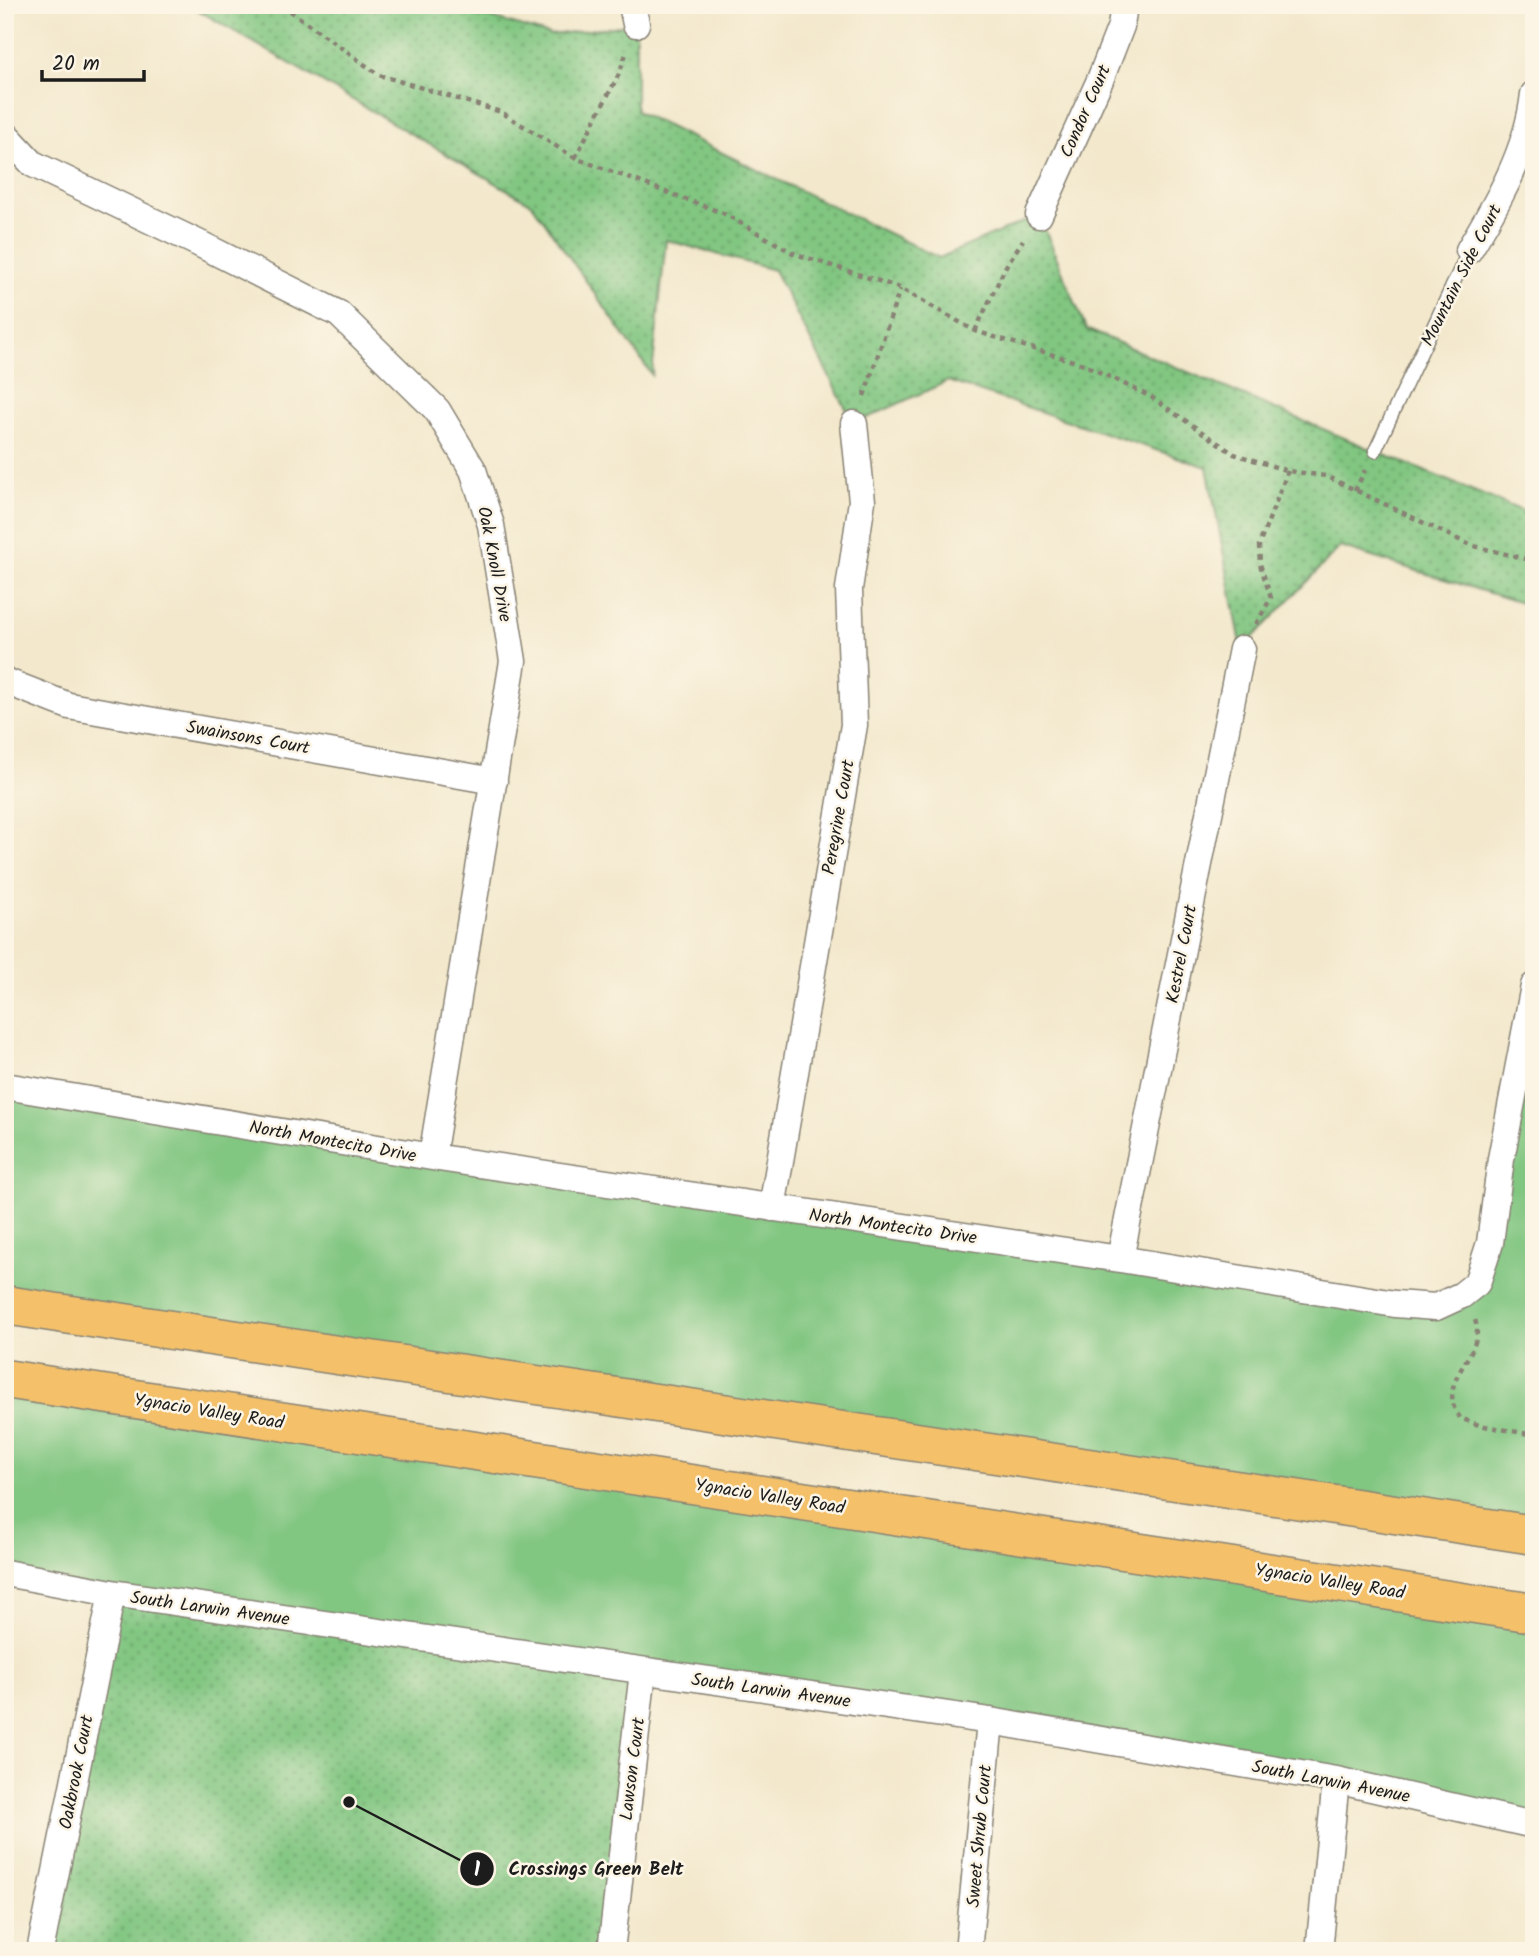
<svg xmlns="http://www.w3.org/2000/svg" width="1539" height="1956" font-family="Kalam,sans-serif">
<defs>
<pattern id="park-dots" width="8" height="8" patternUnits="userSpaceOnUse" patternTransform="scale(1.75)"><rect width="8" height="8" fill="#81c681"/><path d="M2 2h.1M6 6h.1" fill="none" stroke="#69a069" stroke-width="1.8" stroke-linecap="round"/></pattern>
</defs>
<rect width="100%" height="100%" fill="#fcf5e5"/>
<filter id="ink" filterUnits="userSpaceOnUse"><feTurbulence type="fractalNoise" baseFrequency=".0143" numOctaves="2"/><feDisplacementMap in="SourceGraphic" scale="14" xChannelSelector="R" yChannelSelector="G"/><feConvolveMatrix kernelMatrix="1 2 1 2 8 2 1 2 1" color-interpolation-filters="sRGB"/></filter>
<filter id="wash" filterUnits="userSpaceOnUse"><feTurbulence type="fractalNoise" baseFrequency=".00686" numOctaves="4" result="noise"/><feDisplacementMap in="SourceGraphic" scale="28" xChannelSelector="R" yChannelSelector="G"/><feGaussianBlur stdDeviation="1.57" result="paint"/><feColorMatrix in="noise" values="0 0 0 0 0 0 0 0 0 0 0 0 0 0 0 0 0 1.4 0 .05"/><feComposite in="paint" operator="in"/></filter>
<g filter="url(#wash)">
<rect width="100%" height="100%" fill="#f3e8cc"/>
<path fill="#81c681" stroke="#4e714e" stroke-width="2" d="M1534,986V1535L5,1305V1086L1395,1304L1477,1283Z
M5,1379L1534,1613V1825L1336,1780L5,1573Z"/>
<path fill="url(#park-dots)" stroke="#4e714e" stroke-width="2" d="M189,5H448L550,35L636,24V111L939,258L1039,215L1086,329L1375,451L1525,512L1534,513V607L1340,547L1242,649L1207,467L948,381L854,424L774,270L666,240L652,375L532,204Z
M112,1593L643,1672L611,1951H40Z"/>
</g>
<g filter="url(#ink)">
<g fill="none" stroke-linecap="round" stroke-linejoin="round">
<defs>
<path id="lane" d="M1375,451L1469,250"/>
<path id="street" d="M632,5L636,24
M5,134L33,164L198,243L339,314L437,410L473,470L491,525L513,661L432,1157
M1039,215L1100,80L1121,26L1124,5
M1469,250C1498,202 1528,150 1534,94
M5,681L69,706L494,781
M5,1086L432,1157L1120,1259L1395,1304L1436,1307L1462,1295L1477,1283L1490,1243L1501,1159L1534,986
M772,1208L854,725L849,589L862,501L854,424
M1120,1259L1242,649
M5,1573L112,1593L990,1721L1336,1780L1534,1825
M40,1951L112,1593
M611,1951L643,1671
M968,1951L990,1721
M1319,1951L1336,1780"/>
<path id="highway" d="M5,1305L1534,1535
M5,1379L1534,1613"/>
</defs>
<use href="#lane" stroke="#888274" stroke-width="15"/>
<use href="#street" stroke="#888274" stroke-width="29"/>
<use href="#highway" stroke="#888274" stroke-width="41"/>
<path stroke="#888274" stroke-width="4.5" stroke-dasharray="5 5" stroke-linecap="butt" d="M282,5L379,75L501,112L575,158L723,213L793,253L900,288L975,331L1083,364L1151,397L1234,454L1288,471L1326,476L1470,545L1534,561
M575,158L619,74L627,51
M975,331L1006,266L1023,240
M864,396L900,289
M1355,491L1365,470
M1256,624L1271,598L1260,564L1259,545L1288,471
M1475,1320C1486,1350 1446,1373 1453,1403C1453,1408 1458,1414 1460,1418L1479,1425L1534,1435"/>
<use href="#lane" stroke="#fff" stroke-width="12"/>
<use href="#street" stroke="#fff" stroke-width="26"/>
<use href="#highway" stroke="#f4c16a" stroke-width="38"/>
</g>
</g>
<g text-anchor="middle" stroke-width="5" stroke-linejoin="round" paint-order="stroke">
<g font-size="18" fill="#1c1c1c" stroke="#fcf5e5">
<text transform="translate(1085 111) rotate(-66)" y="6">Condor Court</text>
<text transform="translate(1461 275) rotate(-63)" y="6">Mountain Side Court</text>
<text transform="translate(495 564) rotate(79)" y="6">Oak Knoll Drive</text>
<text transform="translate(248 737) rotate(10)" y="6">Swainsons Court</text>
<text transform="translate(838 817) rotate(-80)" y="6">Peregrine Court</text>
<text transform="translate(1181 954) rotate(-79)" y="6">Kestrel Court</text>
<text transform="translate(333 1141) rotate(10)" y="6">North Montecito Drive</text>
<text transform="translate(893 1226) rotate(8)" y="6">North Montecito Drive</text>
<text transform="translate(209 1411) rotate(9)" y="6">Ygnacio Valley Road</text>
<text transform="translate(770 1496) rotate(9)" y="6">Ygnacio Valley Road</text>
<text transform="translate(1330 1581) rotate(9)" y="6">Ygnacio Valley Road</text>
<text transform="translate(210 1608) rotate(8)" y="6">South Larwin Avenue</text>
<text transform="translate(771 1690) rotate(8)" y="6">South Larwin Avenue</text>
<text transform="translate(632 1769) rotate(-83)" y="6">Lawson Court</text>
<text transform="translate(76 1772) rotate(-79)" y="6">Oakbrook Court</text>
<text transform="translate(1331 1781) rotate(11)" y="6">South Larwin Avenue</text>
<text transform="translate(979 1836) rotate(-85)" y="6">Sweet Shrub Court</text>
</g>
</g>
<path fill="none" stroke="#1c1c1c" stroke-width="2.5" d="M349 1802L477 1869"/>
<g fill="#1c1c1c" stroke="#fcf5e5" stroke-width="2.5">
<circle cx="349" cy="1802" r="7"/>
<circle cx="477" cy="1869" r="18"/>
</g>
<g font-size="21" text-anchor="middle" font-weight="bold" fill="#fff">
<text x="477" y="1876">1</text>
</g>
<g font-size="19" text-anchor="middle" font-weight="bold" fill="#1c1c1c" stroke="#fcf5e5" stroke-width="5" stroke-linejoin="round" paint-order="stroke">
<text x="596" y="1875">Crossings Green Belt</text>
</g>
<rect width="1539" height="1956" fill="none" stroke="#fcf5e5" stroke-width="28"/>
<path d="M42 70v10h102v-10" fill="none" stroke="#1c1c1c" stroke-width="3.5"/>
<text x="52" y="70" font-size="21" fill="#1c1c1c" stroke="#fcf5e5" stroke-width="5" paint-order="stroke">20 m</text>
</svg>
